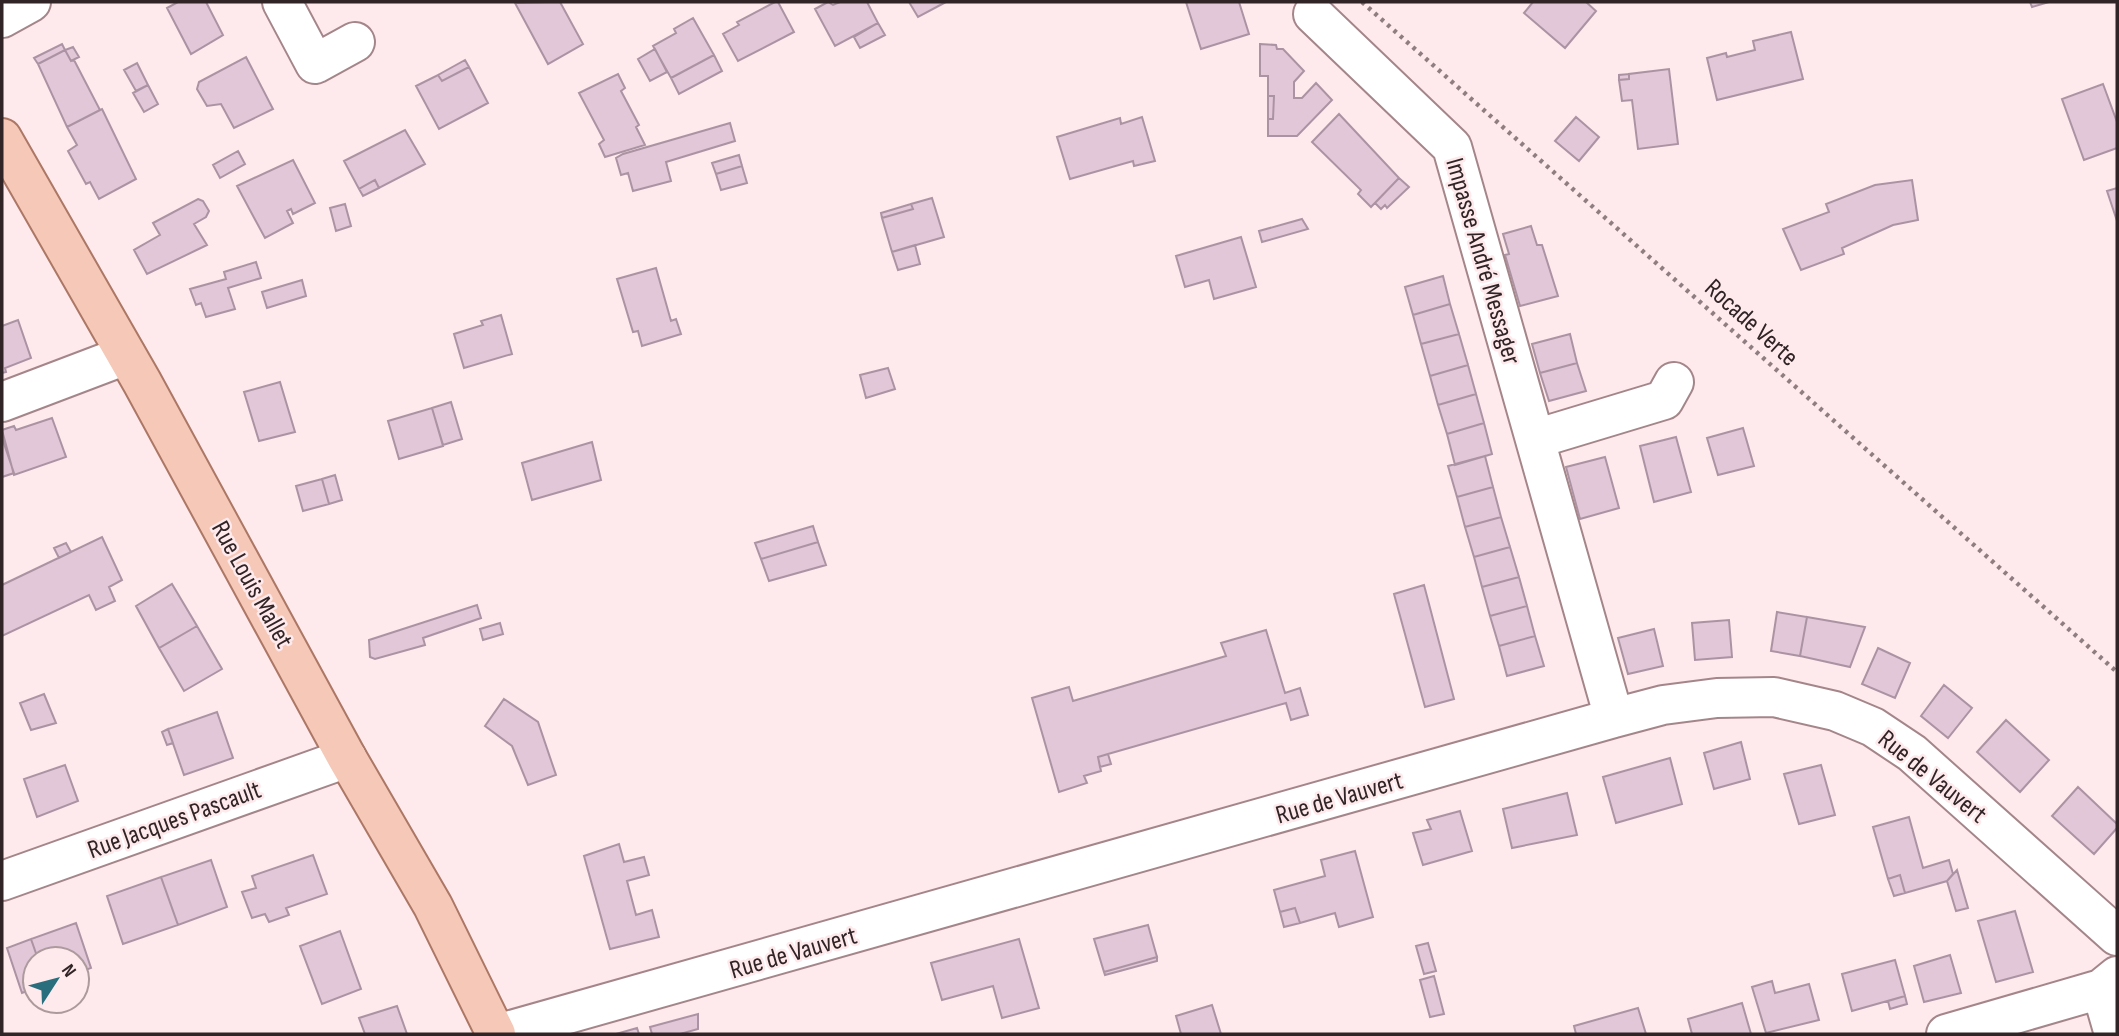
<svg xmlns="http://www.w3.org/2000/svg" width="2119" height="1036" font-family="'Sofia Sans Condensed',sans-serif">
<rect width="100%" height="100%" fill="#fee9ec"/>
<path fill="#e1c7d8" stroke="#ac93a3" stroke-width="2" d="M178,2H206L223,35L191,54L167,8Z
M560,2L583,44L548,64L515,3Z
M775,2H778L794,32L738,61L723,34L739,25L737,22Z
M828,2L833,5L840,2H867L878,23L835,46L815,9Z
M909,2H946L918,17Z
M1186,2H1239L1249,34L1201,49Z
M1533,2H1586L1596,11L1565,48L1524,13Z
M2030,2H2049L2032,7Z
M693,18L714,55L671,78L653,46L676,33L674,29Z
M878,23L885,35L860,48L854,37Z
M1791,32L1803,79L1717,100L1707,58L1726,53L1727,57L1755,50L1753,41Z
M62,44L65,50L38,64L34,58Z
M1260,44L1276,45L1277,49H1283L1304,71L1294,82V98H1302L1316,83L1332,100L1297,136H1268V119H1273L1274,96H1268V76H1260Z
M73,47L79,57L71,61L65,50Z
M655,49L667,72L650,81L638,59Z
M65,50L71,61L74,60L100,110L67,127L38,64Z
M714,55L722,71L679,94L671,78Z
M246,57L273,109L234,128L221,104L207,106L197,89L199,82Z
M465,60L469,67L442,81L438,75Z
M137,63L148,85L136,91L124,70Z
M469,67L488,103L439,129L416,86L438,75L442,81Z
M1669,69L1678,144L1638,149L1632,100L1622,101L1619,80L1629,79V74Z
M618,74L625,88L621,91L639,125L636,127L645,145L605,157L599,144L604,140L579,93Z
M1629,74V79L1619,80V75Z
M2103,84L2117,122V148L2084,160L2062,99Z
M148,85L158,104L144,112L133,93Z
M1268,96H1274L1273,119H1268Z
M102,109L136,179L99,199L90,182L86,184L68,151L77,145L67,127Z
M1339,114L1399,178L1371,207L1358,194L1361,190L1312,142Z
M1142,117L1155,161L1134,166L1133,161L1070,179L1057,137L1120,118L1121,124Z
M1576,117L1599,137L1579,161L1555,141Z
M730,123L735,141L666,162L671,181L633,191L628,173L621,175L616,158L623,154Z
M405,130L425,164L379,188L375,180L359,189L344,161Z
M238,151L245,164L220,178L213,165Z
M739,155L742,166L716,174L712,163Z
M293,160L315,203L293,214L291,209L287,211L293,223L265,238L237,186Z
M742,166L747,183L721,190L716,174Z
M1399,178L1409,187L1387,208L1385,205L1381,209L1375,203Z
M375,180L379,188L363,196L359,189Z
M1912,180L1918,220L1893,225L1842,248L1844,254L1801,270L1783,229L1829,212L1826,204L1875,185Z
M2117,188V221L2107,191Z
M932,198L944,237L892,252L882,218L913,209L911,204Z
M198,199L203,201L209,211L206,217L194,224L207,245L147,274L134,250L160,235L153,223Z
M345,204L351,226L336,231L330,208Z
M911,204L913,209L882,218L881,213Z
M1302,219L1308,229L1262,242L1259,231Z
M1531,226L1537,245H1542L1558,296L1520,306L1505,255L1509,254L1503,234Z
M1241,237L1256,287L1214,299L1209,280L1185,287L1176,256Z
M915,245L920,264L898,270L892,252Z
M256,262L261,278L228,288L235,309L206,317L201,303L196,305L190,289L226,279L224,272Z
M656,268L671,321L676,319L681,334L642,346L638,331L633,332L617,279Z
M1443,276L1450,304L1413,315L1405,287Z
M302,280L306,296L267,308L262,292Z
M1450,304L1459,334L1421,344L1413,315Z
M501,315L512,354L464,368L454,334L483,325L481,321Z
M18,320L31,358L5,368L6,372L2,373V326Z
M1459,334L1468,365L1430,376L1421,344Z
M1570,334L1577,363L1540,373L1532,344Z
M1577,363L1586,391L1549,401L1540,373Z
M1468,365L1476,394L1438,405L1430,376Z
M888,368L895,389L866,398L860,375Z
M280,382L295,432L259,441L244,392Z
M1476,394L1484,423L1447,434L1438,405Z
M451,402L462,439L443,445L432,408Z
M432,408L443,446L399,459L388,421Z
M52,418L66,457L14,475L2,430L14,426L16,430Z
M1484,423L1492,454L1455,465L1447,434Z
M1743,428L1754,466L1718,475L1707,438Z
M1676,437L1691,492L1654,502L1640,446Z
M2,438L14,473L2,477Z
M592,442L601,480L532,500L522,463Z
M1485,456L1493,487L1457,497L1448,466Z
M1605,457L1619,508L1580,519L1566,467Z
M335,475L342,500L329,504L322,479Z
M322,479L329,504L303,511L296,486Z
M1493,487L1501,517L1465,527L1457,497Z
M1501,517L1510,547L1474,557L1465,527Z
M813,526L818,542L761,559L755,543Z
M102,537L122,580L109,587L115,601L96,610L89,595L2,636V585Z
M818,542L826,565L769,581L761,559Z
M66,543L71,552L59,558L54,548Z
M1510,547L1519,577L1482,587L1474,557Z
M1519,577L1527,606L1490,616L1482,587Z
M172,584L197,626L159,648L136,606Z
M1424,585L1454,699L1425,707L1394,594Z
M477,605L481,618L423,638L425,645L375,659L370,657L369,640Z
M1527,606L1535,636L1499,646L1490,616Z
M1777,612L1807,617L1800,656L1771,651Z
M1807,617L1865,627L1850,667L1800,656Z
M1729,620L1732,657L1695,660L1692,623Z
M500,623L503,634L483,640L480,629Z
M197,626L222,669L184,691L159,648Z
M1654,629L1663,666L1628,674L1618,638Z
M1266,630L1285,693L1300,688L1308,715L1291,720L1286,703L1108,754L1098,757L1101,771L1084,776L1087,783L1059,792L1032,698L1069,687L1073,701L1226,656L1221,643Z
M1535,636L1544,666L1507,676L1499,646Z
M1878,648L1910,663L1895,698L1862,684Z
M1944,685L1972,708L1948,738L1921,716Z
M44,694L56,723L31,730L20,703Z
M504,699L538,722L556,775L528,785L512,746L485,726Z
M217,712L233,758L184,775L168,729Z
M2006,720L2049,760L2020,792L1977,752Z
M168,729L173,743L167,745L162,732Z
M1741,742L1750,779L1714,789L1704,753Z
M1108,754L1111,764L1100,767L1098,757Z
M1670,758L1682,804L1616,823L1603,777Z
M65,765L78,801L37,817L24,779Z
M1821,765L1835,815L1799,824L1784,774Z
M2078,787L2117,824V828L2094,854L2052,816Z
M1567,793L1577,835L1512,848L1503,809Z
M1460,811L1472,851L1423,865L1413,833L1431,829L1427,820Z
M1909,817L1923,868L1949,860L1953,874L1947,881L1905,893L1900,875L1888,879L1873,827Z
M619,844L624,862L644,857L649,875L627,881L636,915L652,910L659,937L610,949L584,856Z
M1355,851L1373,917L1339,927L1335,913L1300,923L1295,908L1280,912L1274,890L1325,876L1321,860Z
M313,855L327,894L286,908L289,915L269,922L265,914L252,918L242,892L256,888L252,876Z
M211,860L227,907L178,925L161,877Z
M1957,870L1968,908L1956,911L1947,881Z
M1900,875L1905,893L1894,896L1888,879Z
M161,877L178,925L123,944L107,896Z
M1295,908L1300,923L1284,927L1280,912Z
M2015,911L2033,972L1996,982L1978,921Z
M76,923L91,968L77,973V959H38L31,939Z
M1148,925L1157,957L1104,972L1094,939Z
M340,931L361,989L322,1004L300,946Z
M31,939L38,959H35V988L22,993L7,948Z
M1019,939L1039,1008L1002,1018L993,986L942,1000L931,963Z
M1428,943L1436,971L1424,974L1416,946Z
M1950,955L1961,993L1924,1002L1914,966Z
M1157,957V961L1105,975L1104,972Z
M1895,960L1905,996L1852,1011L1842,974Z
M1434,976L1444,1014L1430,1017L1420,980Z
M1772,981L1775,993L1809,984L1819,1020L1766,1033L1752,987Z
M1905,996L1907,1004L1890,1009L1888,1001Z
M1742,1003L1751,1034H1692L1688,1019Z
M1212,1005L1221,1034H1181L1176,1016Z
M397,1006L407,1034H365L359,1018Z
M1638,1008L1646,1034H1576L1574,1026Z
M698,1014V1029L680,1034H652L650,1027Z
M637,1028L639,1034H616Z"/>
<g fill="none" stroke-linecap="round" stroke-linejoin="round">
<defs>
<path id="minor" d="M282,2L315,64L355,42
M1313,14L1452,147L1614,718
M2,18L31,2
M2,402L126,355
M1535,439L1664,400L1674,382
M2,881L347,758
M2101,989L2114,1034
M497,1034L1614,718L1663,705L1717,698L1774,697L1835,711L1873,727L1912,753L2117,936
M1946,1034L2101,989L2117,976"/>
<path id="major" d="M2,138L142,382L347,758L433,906L496,1034"/>
</defs>
<use href="#minor" stroke="#a4868a" stroke-width="42"/>
<use href="#major" stroke="#ac7765" stroke-width="42"/>
<path stroke="#8f7e81" stroke-width="4.5" stroke-dasharray="3.5 5" stroke-linecap="butt" d="M1362,2L2117,672"/>
<use href="#minor" stroke="#fff" stroke-width="38"/>
<use href="#major" stroke="#f5c8b7" stroke-width="38"/>
</g>
<g text-anchor="middle" stroke-width="5" stroke-linejoin="round" paint-order="stroke">
<g font-size="26" fill="#302426" stroke="#fee9ec">
<text transform="translate(1484 261) rotate(74)" y="9">Impasse André Messager</text>
<text transform="translate(1752 322) rotate(42)" y="9">Rocade Verte</text>
<text transform="translate(253 584) rotate(61)" y="9">Rue Louis Mallet</text>
<text transform="translate(1933 776) rotate(39)" y="9">Rue de Vauvert</text>
<text transform="translate(1339 797) rotate(-16)" y="9">Rue de Vauvert</text>
<text transform="translate(174 819) rotate(-20)" y="9">Rue Jacques Pascault</text>
<text transform="translate(793 952) rotate(-16)" y="9">Rue de Vauvert</text>
</g>
</g>
<rect width="2119" height="1036" fill="none" stroke="#302426" stroke-width="7"/>
<g transform="translate(56 980) rotate(54)"><circle r="33" fill="#fee9ec" stroke="#ac9a9d" stroke-width="2"/>
<path d="M0-5L12 26L0 18L-12 26Z" fill="#286e7c"/>
<text y="-10" font-size="19" font-weight="bold" text-anchor="middle" fill="#302426">N</text>
</g>
</svg>
